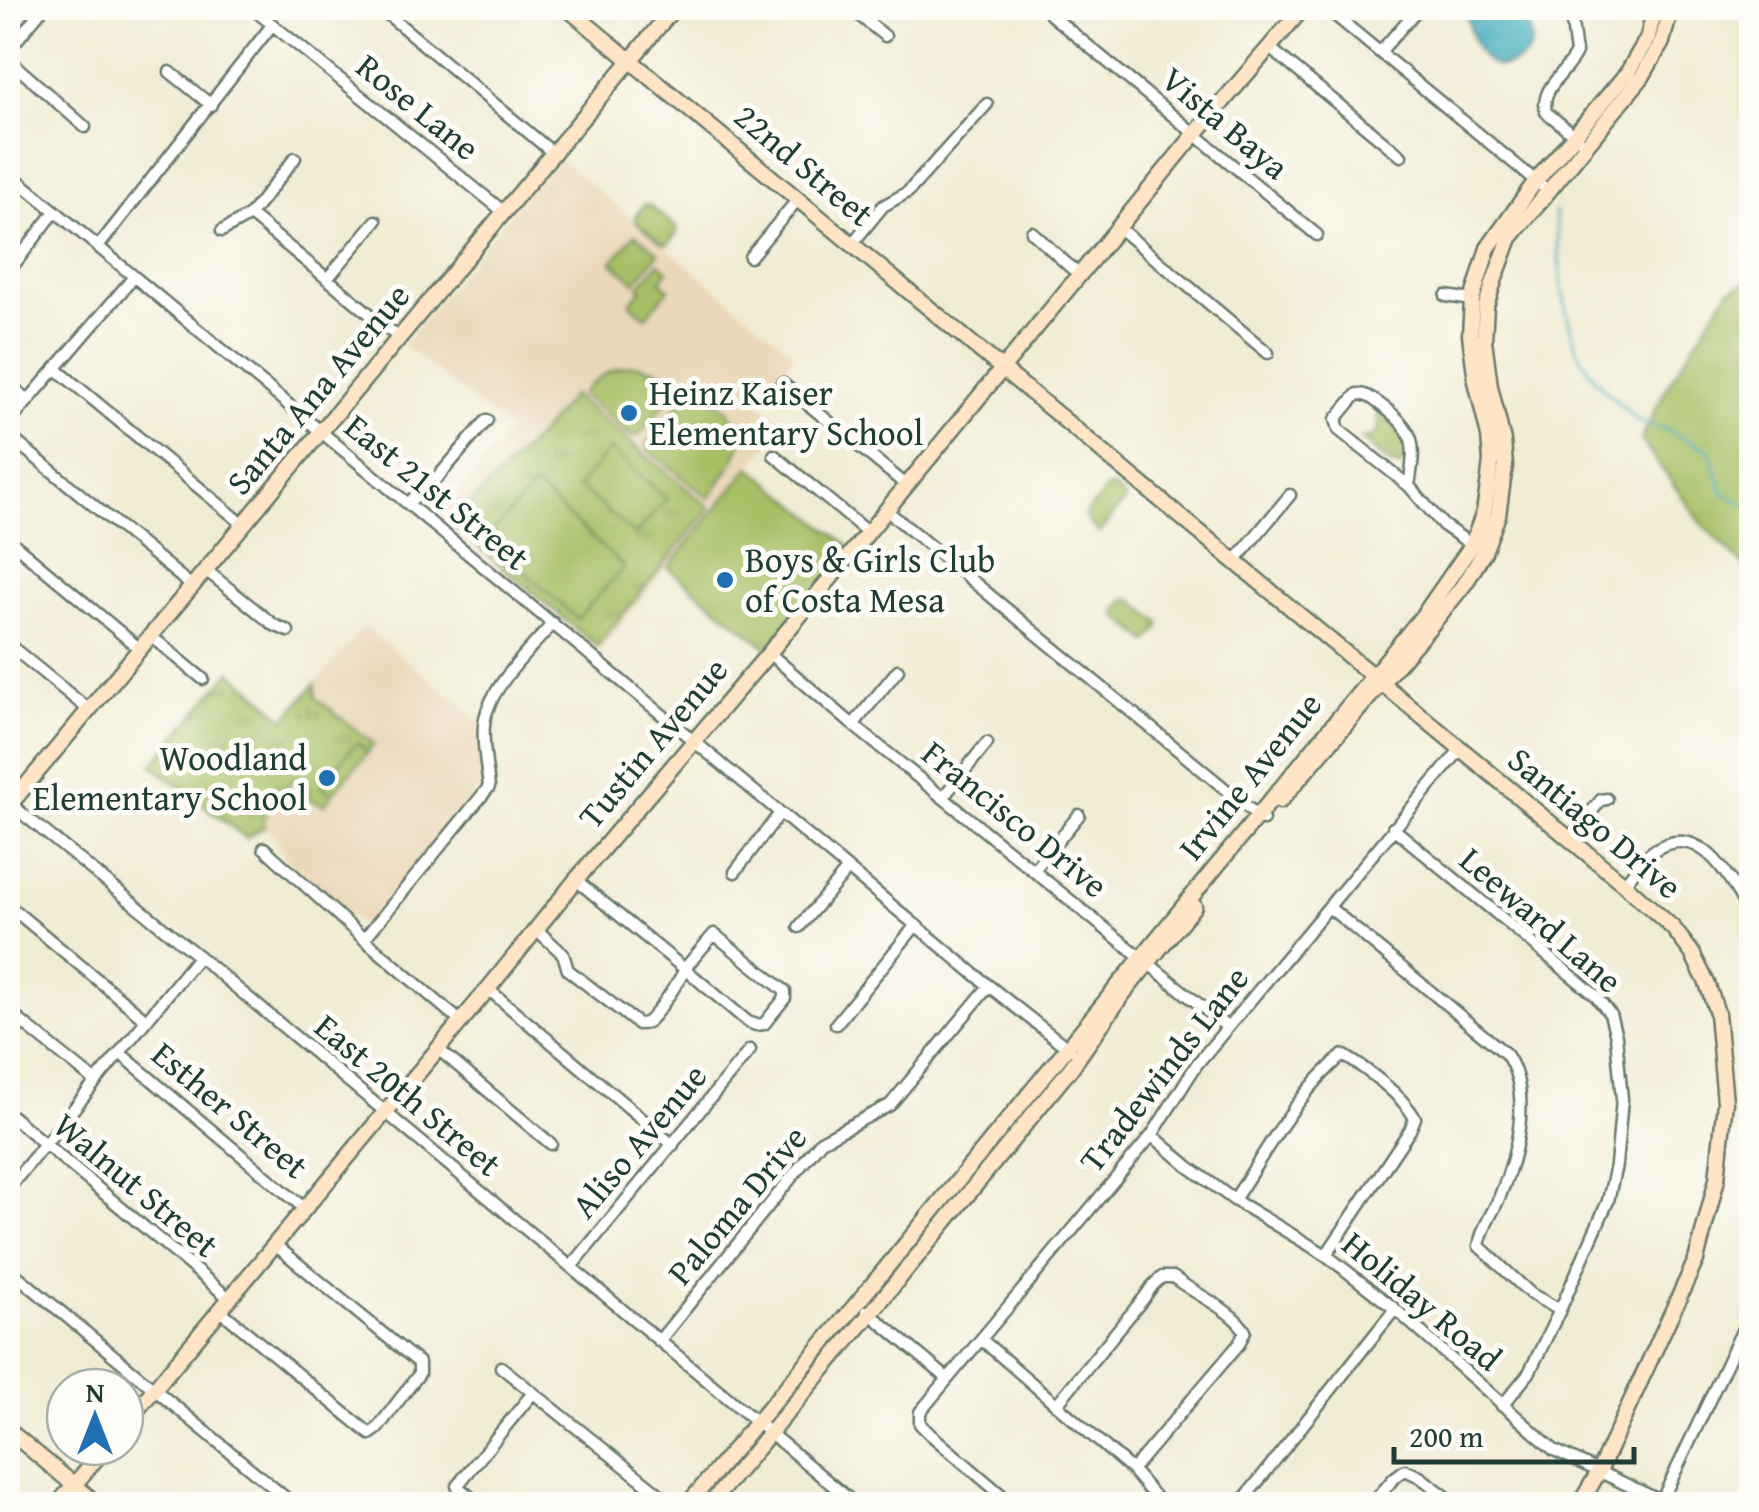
<svg xmlns="http://www.w3.org/2000/svg" width="1759" height="1512" font-family="'Gentium Book Plus',serif">
<defs>
<pattern id="grass-tufts" width="24" height="20" patternUnits="userSpaceOnUse" patternTransform="scale(2.5)"><rect width="24" height="20" fill="#a7c066"/><path d="M3 7l-1-3M5 7V3M7 7l1-3M15 17l-1-3M17 17v-4M19 17l1-3" fill="none" stroke="#879d55"/></pattern>
</defs>
<rect width="100%" height="100%" fill="#fdfcf7"/>
<filter id="ink" filterUnits="userSpaceOnUse"><feTurbulence type="fractalNoise" baseFrequency=".01" numOctaves="2"/><feDisplacementMap in="SourceGraphic" scale="20" xChannelSelector="R" yChannelSelector="G"/><feConvolveMatrix kernelMatrix="1 2 1 2 8 2 1 2 1" color-interpolation-filters="sRGB"/></filter>
<filter id="wash" filterUnits="userSpaceOnUse"><feTurbulence type="fractalNoise" baseFrequency=".0048" numOctaves="4" result="noise"/><feDisplacementMap in="SourceGraphic" scale="40" xChannelSelector="R" yChannelSelector="G"/><feGaussianBlur stdDeviation="2.25" result="paint"/><feColorMatrix in="noise" values="0 0 0 0 0 0 0 0 0 0 0 0 0 0 0 0 0 1.4 0 .05"/><feComposite in="paint" operator="in"/></filter>
<g filter="url(#wash)">
<rect width="100%" height="100%" fill="#f1ecd4"/>
<path fill="#ead8ba" d="M556,156L795,354L756,401L785,424L598,652L438,519L509,430L403,345Z
M364,627L480,719L485,776L483,785L364,927L286,859L274,834L263,827L248,839L152,765L231,671L285,719Z"/>
<path fill="url(#grass-tufts)" stroke="#637e4d" stroke-width="2.5" d="M572,395L710,508L597,646L451,524L537,437Z
M1377,414H1382C1398,428 1410,440 1405,463L1400,466L1392,465L1361,439L1374,436L1379,425Z
M231,671L285,719L315,684L316,698L374,744L368,752L357,743L321,785L332,794L324,805L308,798L306,795L310,790L294,779L263,818L264,827L246,838L152,765Z"/>
<path fill="#a7c066" stroke="#637e4d" stroke-width="2.5" d="M644,205H649L677,228V233L668,244H663L635,221V216Z
M635,234L659,253L635,282L612,262Z
M659,263L668,271L660,281L669,289L646,317L630,303L642,289L639,286Z
M1751,281V573L1703,525L1641,440L1667,386L1729,290Z
M635,365L658,370L680,385L639,435L631,436L581,394C597,377 611,367 635,365Z
M697,382C757,434 751,436 709,498L648,450V442Z
M610,449L667,499L635,535L578,486Z
M750,467L853,549L770,650L668,568Z
M535,486L624,567L577,619L487,538Z
M1107,488H1114L1124,496V502L1099,533L1087,520L1085,515Z
M1126,599H1131L1160,623V627L1148,642L1117,615L1116,611Z
M357,742L368,752L332,794L321,785Z"/>
<path fill="#3baab9" stroke="#2d7476" stroke-width="2.5" d="M1466,8H1525C1526,19 1534,36 1531,47C1529,55 1521,60 1514,63C1480,79 1469,33 1466,8Z"/>
<g fill="none" stroke-linecap="round" stroke-linejoin="round">
<path stroke="#3baab9" stroke-width="2.5" d="M1555,211L1562,287L1568,319L1577,350L1589,371L1603,388L1639,422L1665,429L1709,450L1724,494L1752,508"/>
</g>
</g>
<g filter="url(#ink)">
<g fill="none" stroke-linecap="round" stroke-linejoin="round">
<defs>
<path id="street" d="M252,8L504,212
M380,8L553,153
M850,8L885,36
M1326,8L1548,191
M1570,8L1576,53C1566,74 1540,87 1546,112L1579,139
M1051,15L1317,235
M1270,48L1401,156
M8,51L43,8
M1380,52L1417,10V8
M8,59L85,127
M170,72L211,105
M8,172L989,986L1070,1050
M250,215L399,338
M1119,228L1268,353
M222,231L250,215L295,158
M1032,232L1079,275
M852,244L883,206L908,192L987,104
M98,247L272,25
M750,257L798,199
M8,269L13,266L54,213
M327,279L376,221
M1446,296L1472,300
M55,368L244,525
M8,383L28,400
M782,383L906,485
M1357,394C1369,394 1375,401 1385,408C1418,433 1415,447 1409,486L1339,430L1336,419Z
M8,424L133,278
M8,435L193,587
M774,455L867,532
M1409,486L1443,525L1472,545
M409,503L421,490L438,477L487,420
M885,509L1263,820
M8,539L140,649
M1234,562L1290,495
M207,571L274,625L288,631
M151,636L203,679
M8,644L89,710
M769,653L853,725L1227,1027
M853,725L898,670
M944,796L987,743
M8,802L202,959L855,1504
M1393,828L1595,995L1610,1014L1616,1036L1622,1099L1616,1165L1608,1201L1560,1310L1529,1373L1502,1406
M1569,839L1601,800L1607,799
M264,848L364,939L460,1021
M1034,870L1079,815
M735,872L780,813
M576,880L681,966
M1624,884C1634,872 1643,857 1656,849C1705,820 1733,885 1752,918
M8,905L146,1020
M1330,908L1506,1054C1533,1093 1517,1155 1500,1196C1493,1213 1482,1227 1479,1246L1531,1294L1560,1310
M799,927L848,869
M537,930L563,954L568,970L638,1024C640,1024 643,1024 646,1023C656,1017 681,978 686,967L714,934L785,991V998L764,1024L756,1025L748,1022L685,969
M364,939L489,787C487,768 482,745 484,725C487,689 530,650 553,623
M488,989L673,1145
M8,1011L96,1082
M836,1024L916,925
M438,1049L551,1144
M120,1053L305,1209
M8,1113L230,1299
M1152,1135L1189,1167L1234,1200L1326,1255L1395,1309L1554,1450L1661,1501
M8,1189L199,956
M1234,1200C1267,1150 1297,1093 1343,1055C1367,1069 1401,1094 1415,1118L1410,1130L1326,1255
M571,1267L750,1050
M8,1268L293,1504
M221,1311L370,1434L377,1429L419,1374V1363L274,1244
M867,1311L947,1378
M981,1339L1132,1470L1161,1504
M659,1341L821,1141L890,1105L989,986
M501,1367L672,1504
M1056,1405L1144,1298L1153,1285L1162,1277H1173C1194,1294 1232,1309 1245,1331L1239,1344L1132,1470
M479,1504L457,1486L532,1394
M1012,1504L930,1434L920,1424V1412L1152,1135L1197,1064L1460,750
M1240,1504L1395,1309
M1372,1504L1394,1478L1405,1470L1420,1477L1456,1504
M1660,1504L1752,1310"/>
<path id="secondary" d="M567,8L1624,884L1673,928L1692,953L1707,983L1717,1013L1725,1102L1717,1179L1696,1260L1598,1473L1580,1504
M1280,801L1433,623L1466,582L1484,552L1498,515L1505,466L1503,441L1490,386L1484,340L1486,306L1494,281L1510,238L1642,77L1662,42L1671,8
M8,807L674,8
M125,1424L488,989L576,880L769,653L1195,134L1303,8
M8,1430L97,1504
M58,1504L106,1447
M688,1504L858,1302L1425,613L1472,545L1484,512L1488,486L1491,461L1489,436L1476,381L1470,335L1472,300L1488,248L1535,182L1628,72L1648,37L1655,8
M710,1504L870,1314L1071,1068L1122,995L1194,906"/>
</defs>
<use href="#street" stroke="#687a6c" stroke-width="15"/>
<use href="#secondary" stroke="#687a6c" stroke-width="19"/>
<use href="#street" stroke="#fff" stroke-width="10"/>
<use href="#secondary" stroke="#ffe4c6" stroke-width="14"/>
</g>
</g>
<g fill="#1f6fb2" stroke="#fdfcf7" stroke-width="4">
<circle cx="629" cy="413" r="10"/>
<circle cx="725" cy="580" r="10"/>
<circle cx="327" cy="778" r="10"/>
</g>
<g text-anchor="middle" stroke-width="10" stroke-linejoin="round" paint-order="stroke">
<g font-size="35" fill="#1f3d34" stroke="#fdfcf7">
<text transform="translate(418 107) rotate(39)" y="12">Rose Lane</text>
<text transform="translate(1225 123) rotate(40)" y="12">Vista Baya</text>
<text transform="translate(804 165) rotate(40)" y="12">22nd Street</text>
<text transform="translate(318 389) rotate(-50)" y="12">Santa Ana Avenue</text>
<text transform="translate(437 492) rotate(39)" y="12">East 21st Street</text>
<text transform="translate(653 743) rotate(-50)" y="12">Tustin Avenue</text>
<text transform="translate(1250 776) rotate(-51)" y="12">Irvine Avenue</text>
<text transform="translate(1015 819) rotate(39)" y="12">Francisco Drive</text>
<text transform="translate(1595 823) rotate(40)" y="12">Santiago Drive</text>
<text transform="translate(1541 920) rotate(41)" y="12">Leeward Lane</text>
<text transform="translate(1164 1069) rotate(-52)" y="12">Tradewinds Lane</text>
<text transform="translate(408 1095) rotate(40)" y="12">East 20th Street</text>
<text transform="translate(230 1110) rotate(40)" y="12">Esther Street</text>
<text transform="translate(639 1141) rotate(-50)" y="12">Aliso Avenue</text>
<text transform="translate(136 1185) rotate(40)" y="12">Walnut Street</text>
<text transform="translate(737 1205) rotate(-50)" y="12">Paloma Drive</text>
<text transform="translate(1422 1301) rotate(40)" y="12">Holiday Road</text>
</g>
<g font-size="35" fill="#1f3d34" stroke="#fdfcf7" text-anchor="start">
<text x="649" y="405">Heinz Kaiser<tspan x="649" dy="40">Elementary School</tspan></text>
<text x="745" y="572">Boys &amp; Girls Club<tspan x="745" dy="40">of Costa Mesa</tspan></text>
<text x="307" y="770" text-anchor="end">Woodland<tspan x="307" dy="40">Elementary School</tspan></text>
</g>
</g>
<rect width="1759" height="1512" fill="none" stroke="#fdfcf7" stroke-width="40"/>
<g transform="translate(95 1417)"><circle r="48" fill="#fdfcf7" stroke="#a4b0a9" stroke-width="2.5"/>
<path d="M0-8L18 38L0 25L-18 38Z" fill="#1f6fb2"/>
<text y="-15" font-size="28" font-weight="bold" text-anchor="middle" fill="#1f3d34">N</text>
</g>
<path d="M1394 1447v15h240v-15" fill="none" stroke="#1f3d34" stroke-width="5"/>
<text x="1409" y="1447" font-size="30" fill="#1f3d34" stroke="#fdfcf7" stroke-width="8" paint-order="stroke">200 m</text>
</svg>
